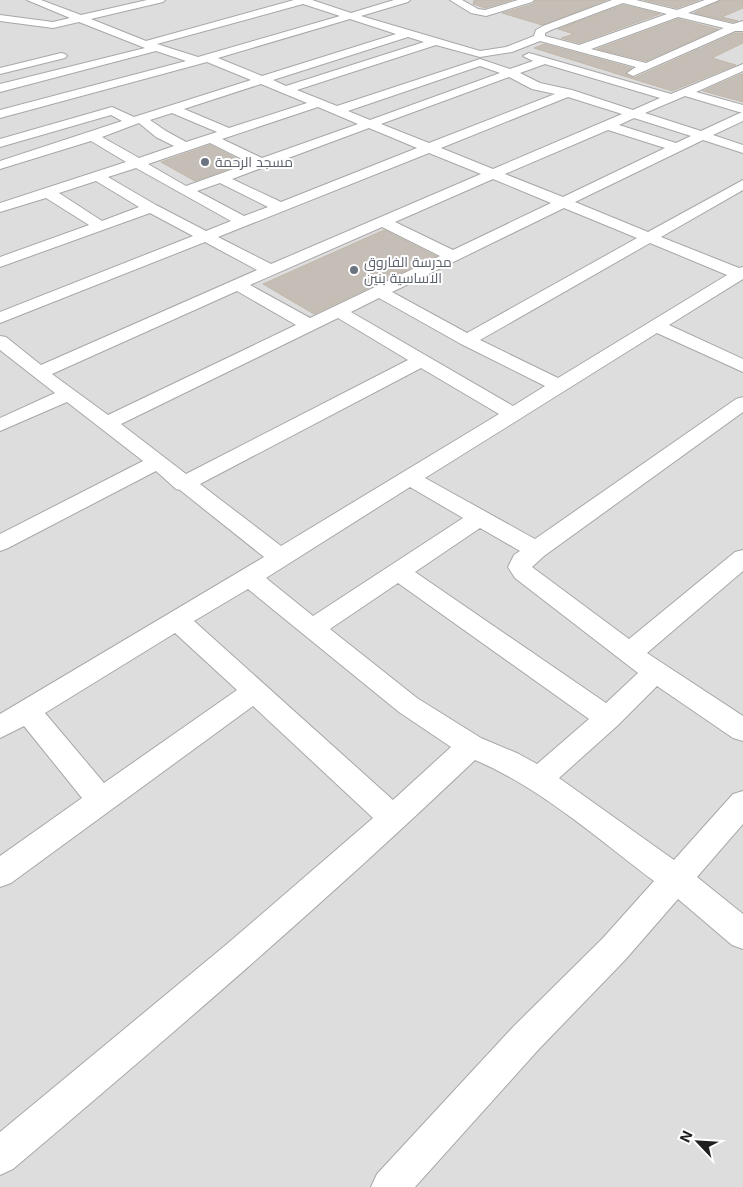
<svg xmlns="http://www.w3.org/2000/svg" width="743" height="1187" font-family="Inter,Cairo,sans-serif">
<rect width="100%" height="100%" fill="#f0efe7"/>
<path fill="#dedddd" d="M0,0H743V1187H0Z"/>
<path fill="#c5beb6" stroke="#c2b8aa" d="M474,0H512L485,8L473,4Z
M536,0H607L542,25L502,13L533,4Z
M644,0H699L677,8Z
M721,0H743V8L722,17L738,21L733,22L694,13Z
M623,5L660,14L579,43L561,38L574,34L558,29Z
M678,19L718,29L646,61L597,49Z
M735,33H743V43L712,58L736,65L672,91L534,48L544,44L632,68L625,74L634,78Z
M741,74H743V102L703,91Z
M210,145L245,163L195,181L161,162Z
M384,230L436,256L314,314L263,284Z"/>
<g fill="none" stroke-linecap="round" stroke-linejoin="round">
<defs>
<path id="minor" d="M27,0H41L81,15L147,0H165L163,2L91,19L146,41L294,0H312L351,13L394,0H410L408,2L361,16L480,51L506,47L534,36L536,30L543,26L612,0H636L677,10L705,0H719L688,13L733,24L743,21V31H735L633,76L627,73L636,67L540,41L512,52L480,57L436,45L297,90L337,106L480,59L510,69L533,61L523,56L529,53L671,94L743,64V71L696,92L743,105V121L713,135L743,145V153L703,140L575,202L648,232L743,180V190L661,237L739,268L743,267V279L669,325L743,359V372L657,333L425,478L535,539L736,399L743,397V412L544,556L532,567L629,639L735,552L743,550V571L647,653L743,716V741L733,738L657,686L617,726L559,778L674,860L733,794L743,791V824L697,877L743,914V949L732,945L678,899L625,960L538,1050L415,1187H371L377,1174L514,1026L603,938L654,881C597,838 541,788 475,760C326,902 170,1036 13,1169L0,1175V1132L227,944L373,818L253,706L11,883L0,887V856L82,798L24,726L0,738V714L264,557L180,490L176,489L156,471L8,548L0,551V534L143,461L67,402L0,431V418L55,393L0,350V336L6,337L41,365L257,270L205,242L0,323V312L193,236L150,213L0,267V257L89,225L46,198L0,212V203L126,162L91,141L0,169V161L122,121L111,115L0,147V139L112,107L134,117L251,80L207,62L0,118V110L186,61L156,51L0,92V84L145,48L79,22L53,28L0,21V15L53,22L70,18ZM623,3L667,14L579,45L545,36V33L551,30ZM303,4L340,16L198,57L157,44ZM678,17L724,28L646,63L591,49ZM350,19L396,34L262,76L218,58ZM408,37L424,42L286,86L273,80ZM545,64L660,98L633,110L572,90L540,83L520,73ZM480,66L500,73L370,120L348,111ZM509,77L532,89L555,94L429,143L381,124ZM261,84L307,103L229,128L184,109ZM685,96L739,112H742L701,131L645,113ZM568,97L622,114L493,169L441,148ZM318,107L358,124L262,158L222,139ZM172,113L217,132L186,142L166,131L150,120ZM634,118L691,136L676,143L619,125ZM139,123L156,137L174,146L139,158L102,137ZM369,128L417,148L281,202L232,179ZM608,130L665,148L563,197L505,174ZM210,143L250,163L186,186L148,164ZM429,153L481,174L271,264L218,237ZM136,168L231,221L206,231L156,205L108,177ZM493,179L551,203L453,250L395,222ZM96,181L139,207L102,221L59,193ZM220,183L268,207L244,216L197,191ZM564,208L637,238L467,333L392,292ZM382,227L440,256L310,318L250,285ZM650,243L727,275L558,378L480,340ZM237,291L296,325L108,415L52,374ZM379,298L461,344L545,386L513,406L351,312ZM338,318L408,360L186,474L121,424ZM421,368L499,414L281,546L200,484ZM410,487L463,518L313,616L266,578ZM480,528L520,551L514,555L508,567L515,578L638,673L606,703L415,572ZM398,583L589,719L537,764L519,754L481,738L417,698L330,629ZM248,589L399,712L451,747L393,800L194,621ZM175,633L237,690L104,783L45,713Z
M450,0H462L478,9L485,10L518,0H534L532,2L486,16L471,13Z
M61,53L65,54L67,56L65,58L0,74V68Z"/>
</defs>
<use href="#minor" stroke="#a7a7a7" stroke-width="2"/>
<use href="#minor" fill="#fff" fill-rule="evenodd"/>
</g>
<g fill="#6b7280" stroke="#fff" stroke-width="2">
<circle cx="205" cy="162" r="5"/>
<circle cx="354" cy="270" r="5"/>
</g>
<g text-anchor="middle" stroke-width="4" stroke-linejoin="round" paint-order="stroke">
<g font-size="14" fill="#5b616d" stroke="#fff" text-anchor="start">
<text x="215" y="167">مسجد الرحمة</text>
<text x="364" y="267">مدرسة الفاروق<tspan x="364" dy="16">الاساسية بنين</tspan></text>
</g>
</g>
<g transform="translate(698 1142) rotate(295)" stroke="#ffffff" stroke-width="4" paint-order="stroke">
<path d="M0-4L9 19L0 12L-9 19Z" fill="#202020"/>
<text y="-8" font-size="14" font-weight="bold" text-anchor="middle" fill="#202020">N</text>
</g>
</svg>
